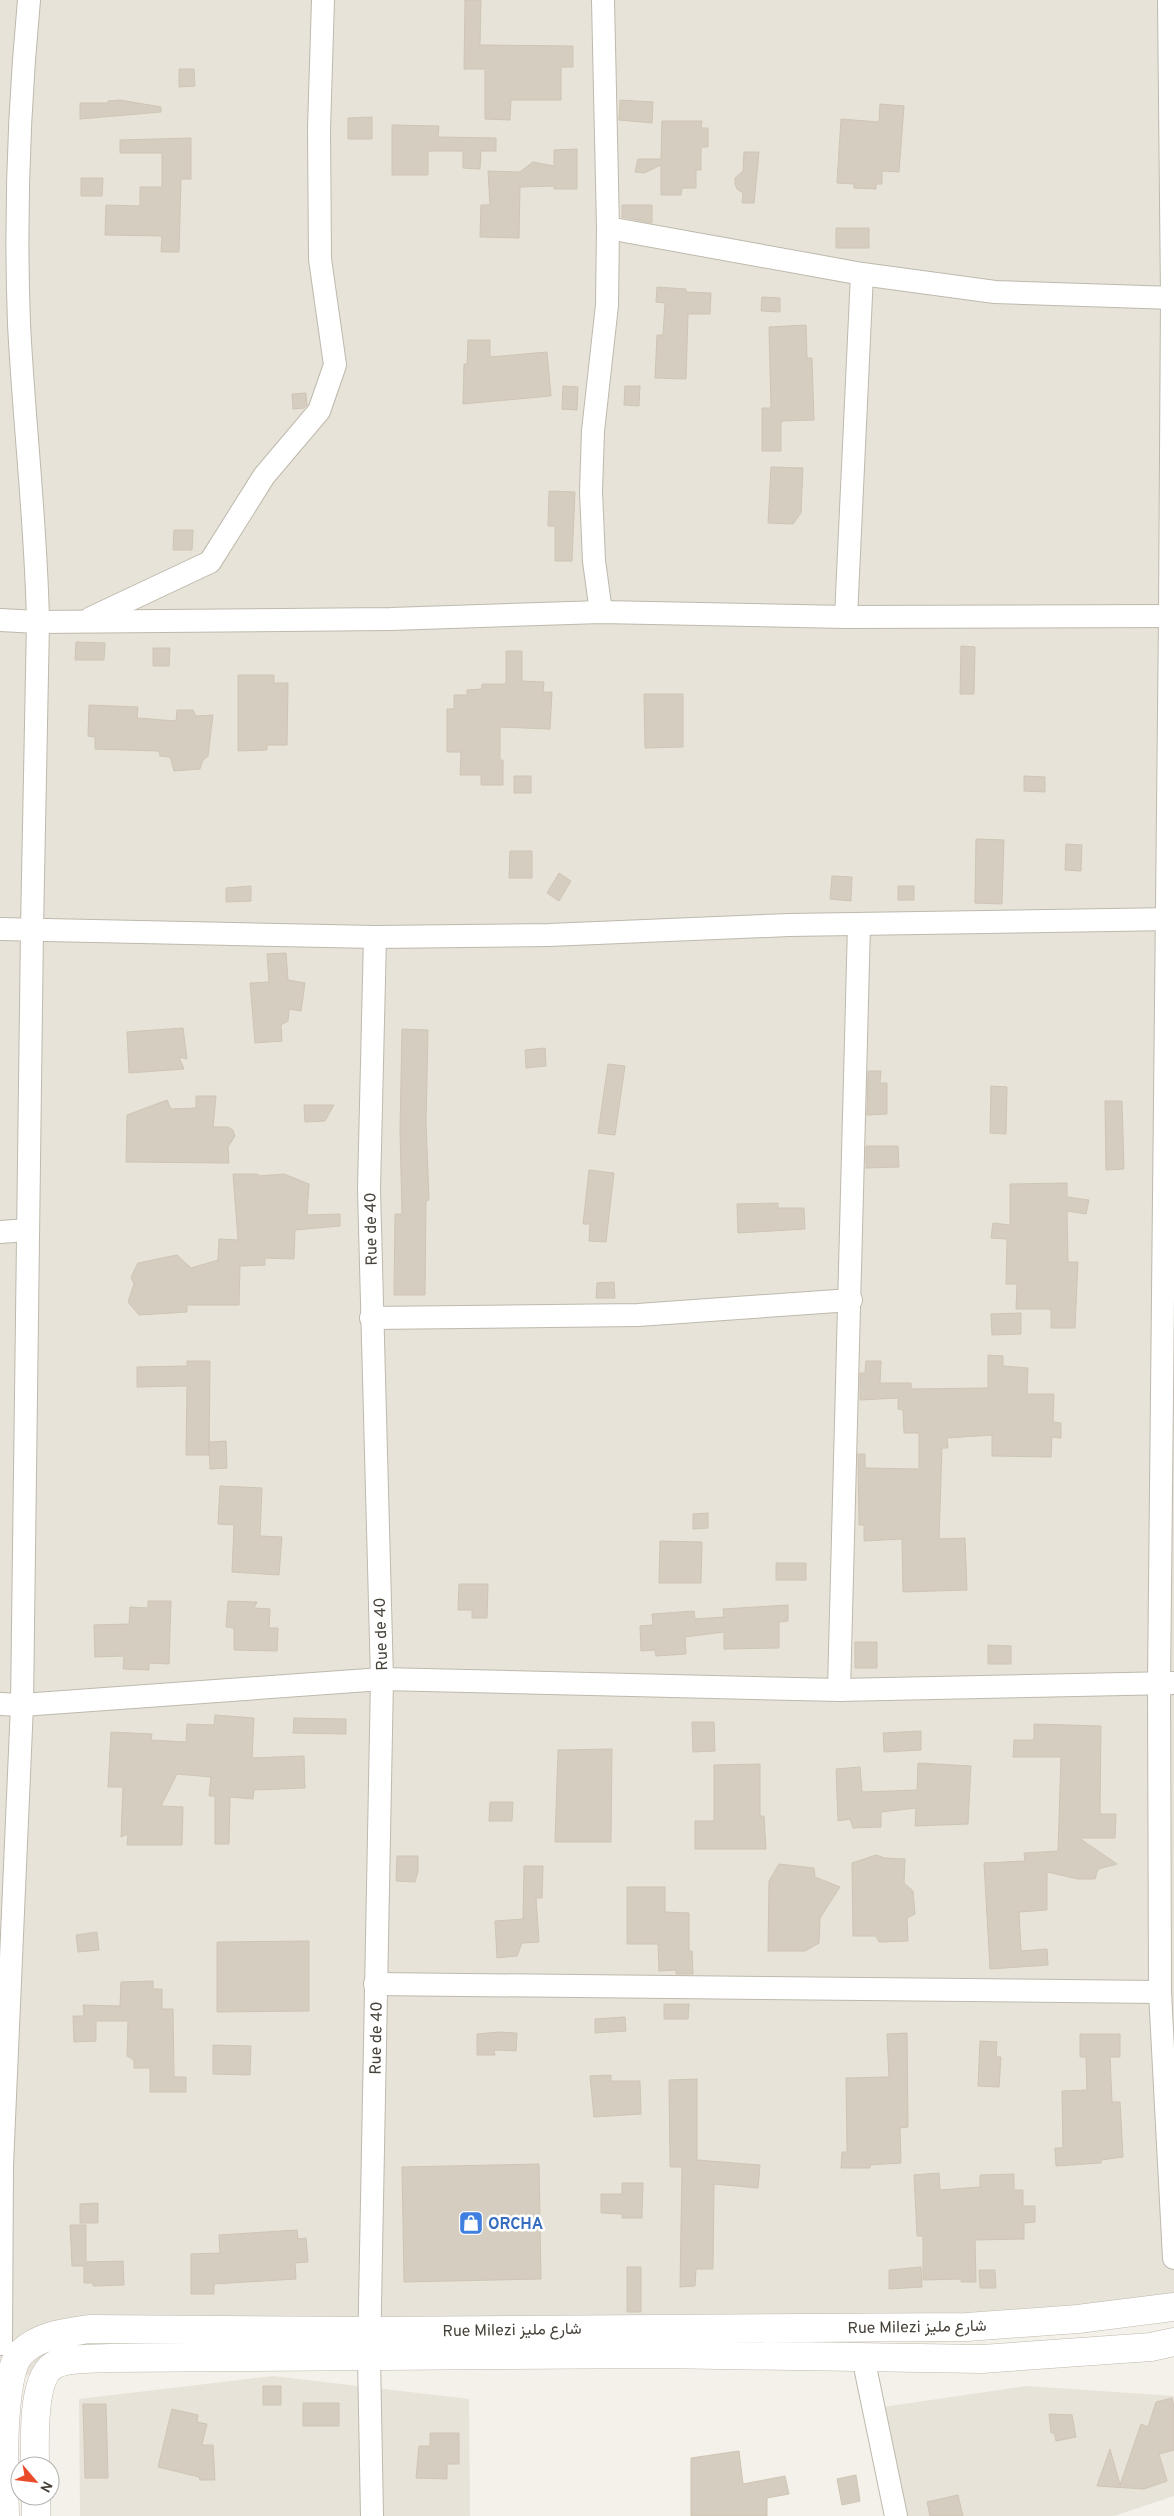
<svg xmlns="http://www.w3.org/2000/svg" width="1174" height="2516" font-family="Overpass,Vazirmatn,sans-serif">
<rect width="100%" height="100%" fill="#f4f1ea"/>
<path fill="#e7e3d9" d="M0,0H1174V2310L1148,2316L41,2375H0Z
M273,2376L469,2399L470,2516H80L79,2399Z
M1026,2386L1174,2396V2496L1114,2516H906L883,2407Z"/>
<path fill="#d5cdc0" stroke="#cfc5b4" d="M465,0H481L480,45L573,46V67H561V100H511L510,120L485,119V69H464Z
M179,69H194L195,86L179,87Z
M120,100L161,107V112L80,119V103H108V101Z
M620,100L653,102L652,123L619,120Z
M880,104L904,106L899,172L882,171V184H876V189L854,188V184L837,183L841,119L879,122Z
M372,117V139H348V118Z
M662,121H702L701,128H708V147H701V170H696V188H682L681,195H661V165L644,173L635,172L638,159H661Z
M392,125L439,126L438,137L496,138V151H481L480,169L463,168V151H428V175H392Z
M191,138V179H181L179,252H161L162,236L105,235L106,205L140,206V187H162V153H120V140Z
M577,149V189H554V186L520,187L519,238L480,237L481,205H490L488,171L520,172L533,162L554,166V150Z
M744,152H759L754,203H742L743,193L737,189L735,184V178L743,171Z
M81,178H103L102,196H81Z
M622,205H652V223L622,217Z
M836,228H869V248H836Z
M657,287L686,289V292L711,293L710,314H688L686,379L655,378L657,335H663L665,303L656,302Z
M762,297L780,298V312L761,311Z
M806,325L807,358H812L814,420L781,421V451H762V408H771L769,327Z
M468,340H490V357L547,352L551,396L463,404L464,364H467Z
M563,386L578,387L577,410L562,409Z
M625,386H640L639,406L624,405Z
M306,393L307,405L304,408L293,409L292,394Z
M771,467L803,468L801,513L793,524L768,523Z
M549,491L575,492L572,561H555V526H548Z
M174,530H193L192,550H173Z
M76,642L105,643L104,660H75Z
M961,646L975,647L974,694H960Z
M153,648H170L169,666H153Z
M506,651H522V681L544,682L543,692H552L550,729L500,727V760H503V785H481V775H460L461,752H447V709H454V695H467V690L482,689V684H506Z
M238,675H274V683H288L287,745H267V750L238,751Z
M644,694H683V747L645,748Z
M89,705L138,707L137,718L176,721L177,710H193L196,716L213,715L208,756L203,760L200,769L174,771L170,757L160,756L159,751L95,749V737L88,736Z
M514,776H531V793H514Z
M1024,776L1045,777V792L1024,791Z
M976,839L1004,840L1002,904L975,903Z
M1066,844L1082,845L1081,871L1065,870Z
M510,851H532V878H509Z
M559,873L571,881L559,901L547,893Z
M832,876L852,877L851,901L830,899Z
M251,886V901L226,902V888Z
M898,886H914V900H898Z
M286,953L288,980L305,983L301,1011L289,1009L288,1021L281,1025L282,1041L255,1043L250,983L269,982L267,954Z
M183,1028L187,1059L179,1057L184,1069L129,1073L127,1032Z
M402,1029L428,1030L426,1123L429,1200L426,1201L425,1295H394L395,1214H402L400,1131Z
M545,1048L546,1066L526,1068L525,1050Z
M608,1064L625,1066L615,1135L598,1133Z
M868,1071H881L880,1083H887V1114L867,1115Z
M991,1086L1007,1087L1006,1134L990,1133Z
M196,1096H216L213,1127H228L233,1130L235,1136L228,1147L229,1163L126,1162L127,1115L167,1100L171,1109L196,1108Z
M1105,1101H1122L1124,1169L1106,1170Z
M304,1105H334L325,1121L305,1122Z
M866,1146H898L899,1167L866,1168Z
M589,1170L614,1173L606,1242L589,1241L590,1224H583Z
M233,1174H258L259,1176L284,1174L309,1184L307,1215L340,1214V1226L295,1230L294,1259L265,1258V1265L240,1266L239,1305H187V1312L139,1315L128,1302L134,1284L131,1277L138,1263L177,1255L191,1268L218,1260L219,1239L238,1240Z
M1067,1183V1197L1089,1200L1086,1214L1067,1211L1068,1262H1078L1075,1328H1051V1309H1016L1017,1284H1006L1007,1239L991,1238L993,1223L1010,1225V1184Z
M778,1203V1208H804L805,1229L738,1233L737,1204Z
M614,1282L615,1298H596L597,1283Z
M1021,1313V1334L992,1335L991,1314Z
M988,1355L1003,1356V1366L1028,1368L1027,1394H1054L1053,1422L1061,1423V1438L1052,1437L1051,1457L992,1456V1435L947,1438L948,1448H942L939,1539L965,1538L967,1590L903,1592L902,1539L864,1541V1525H859L858,1454H865V1468L919,1469V1433H904L903,1410L898,1409V1398L860,1400V1373H865L866,1361H881L880,1383H911V1389L988,1388Z
M187,1361H210L209,1455H186L187,1386L137,1387V1367L187,1366Z
M226,1441L227,1468L210,1469L209,1442Z
M220,1486L262,1488L260,1536L282,1537L279,1575L232,1572L234,1525L218,1524Z
M708,1513V1528L693,1529V1514Z
M660,1541L702,1542L701,1583H659Z
M776,1563H806V1580H776Z
M459,1584H488L487,1618H472V1610H458Z
M148,1601H171L169,1664L149,1663V1670L123,1669L124,1656L95,1657L94,1625L129,1624L130,1607L148,1608Z
M228,1601L257,1602L254,1608L270,1609L269,1628H278L277,1651L234,1650V1628L226,1627Z
M788,1605V1621L779,1622V1648L724,1649V1632L685,1637L686,1654L656,1656L655,1650L641,1651L640,1626L653,1625L652,1614L694,1611L695,1619L724,1617L723,1609Z
M855,1642H877V1668H855Z
M988,1645L1011,1646V1664H988Z
M215,1715L254,1718L252,1758L304,1756L305,1788L254,1790L253,1799L230,1797L229,1844H215V1796H209L211,1777L177,1774L161,1806L183,1807L182,1845H127L128,1834L121,1837L123,1787H108L111,1732L152,1734L151,1740L186,1742L187,1724L214,1725Z
M294,1718L346,1719V1734L293,1733Z
M692,1722H714L715,1751L693,1752Z
M1034,1724L1101,1726L1100,1814H1116L1115,1838H1079L1117,1864L1098,1869L1095,1879H1078L1047,1872V1910L1019,1912L1021,1951L1047,1949L1048,1965L990,1969L984,1863L1025,1861L1024,1853L1058,1851L1061,1757H1013L1014,1740H1034Z
M921,1731V1750L884,1752L883,1733Z
M612,1749L611,1842H555L558,1750Z
M918,1763L971,1766L968,1824L915,1826L916,1808L881,1812V1827L853,1828L850,1819L838,1821L836,1769L860,1767L862,1792L917,1790Z
M760,1764V1816H764L766,1849H695V1821H714V1765Z
M490,1802H513L512,1821H489Z
M876,1855L885,1858L905,1859L904,1883L913,1891L915,1914L907,1918L908,1941L879,1942L876,1936H853L852,1863Z
M397,1856H418V1871L415,1882L396,1881Z
M779,1864L814,1868L815,1877L840,1887L820,1918L819,1943L805,1951H768L769,1881Z
M524,1866H543L542,1898H536L539,1942L522,1943L517,1956L497,1958L495,1921L523,1919Z
M627,1887H665V1912L689,1913V1951H692L693,1974H676V1970L659,1971L658,1944H627Z
M97,1932L99,1950L78,1952L76,1935Z
M309,1941V2011L217,2012V1942Z
M153,1981V1989H162V2009H173L174,2077H186V2092H150V2068H134V2060L127,2056L128,2021H96V2041L74,2042L73,2016H84L83,2005L120,2006L121,1982Z
M664,2004H689L688,2019H664Z
M625,2017L626,2031L595,2033V2019Z
M499,2032L517,2033L516,2051L494,2050L495,2055H477V2034Z
M907,2033L908,2127L900,2128L901,2163L870,2165V2168H841L842,2152H847L846,2078L889,2077L887,2034Z
M1080,2034H1120V2057H1110L1112,2102H1120L1123,2157L1101,2160V2163L1056,2166L1055,2148H1063L1062,2091L1087,2090L1086,2057H1080Z
M980,2041L997,2042L996,2057H1001L999,2087L978,2086Z
M213,2045L251,2046L250,2075L213,2074Z
M611,2075V2081H640L641,2114L594,2117L590,2076Z
M697,2079V2160L760,2165L758,2188L714,2184L713,2269H696L695,2286L680,2287L682,2167H670L669,2080Z
M539,2164L541,2279L404,2282L402,2167Z
M939,2173L940,2190L980,2187V2175L1014,2174V2190H1023V2206H1035V2222L1024,2223V2239L975,2240L976,2282H961V2279L923,2280V2236H917L914,2175Z
M622,2183H643L642,2218H622V2214L601,2213V2194H622Z
M98,2203V2223H80V2204Z
M70,2225H86V2262L123,2261L124,2285L93,2286V2283H84V2266H72Z
M297,2230L298,2239L306,2238L308,2262L295,2263L296,2279L214,2284V2294H191V2254L220,2253L219,2235Z
M627,2267H641V2312H627Z
M921,2267L922,2287L889,2289V2270Z
M979,2270H995L996,2288H980Z
M263,2386H281V2405H263Z
M1172,2398L1174,2407V2450L1159,2454L1167,2481L1144,2489L1097,2486L1110,2449L1120,2485L1141,2424L1148,2427L1156,2402Z
M303,2403H339V2426H303Z
M83,2404H106L108,2478H85Z
M172,2409L198,2415L197,2422L207,2424L202,2445H213L215,2480H200L199,2477L158,2467Z
M1049,2414L1072,2415L1076,2437L1056,2441L1054,2433H1051Z
M430,2433H459V2464H447V2479L416,2478L419,2446H430Z
M739,2451L743,2484L785,2476L789,2494L767,2498V2516H691V2458Z
M856,2475L860,2501L842,2505L837,2479Z
M958,2495L963,2516H930L927,2502Z"/>
<g fill="none" stroke-linecap="round" stroke-linejoin="round">
<defs>
<g id="minor">
<path d="M1169,0L1172,298L1170,616L1159,1684L1160,1992L1174,2258"/>
<path d="M608,228L862,274L995,292L1174,298"/>
<path d="M601,612L594,561L591,491L593,431L607,305L608,228L603,0"/>
<path d="M846,617L862,274"/>
<path d="M91,618L210,562L264,476L319,411L335,365L320,259L319,129L323,0"/>
<path d="M0,620L38,622L391,619L601,612L846,617L1170,616"/>
<path d="M0,929L375,937L549,935L789,925L1174,919"/>
<path d="M0,1232L27,1230"/>
<path d="M371,1318L638,1315L851,1300"/>
<path d="M839,1690L859,924"/>
<path d="M0,1704L22,1705L382,1679L839,1690L1173,1683"/>
<path d="M375,1984L1160,1992"/>
<path d="M1,2344L2,2165L22,1705L32,929L38,622C36,522 24,423 19,324C15,218 19,106 29,0"/>
<path d="M863,2357L896,2516"/>
<path id="s1" d="M372,2516L369,2357L382,1679L369,1189L375,937"/>
</g>
<path id="tertiary" d="M35,2466C35,2443 31,2375 56,2364C71,2357 94,2359 110,2358L659,2354L982,2359L1151,2347L1174,2342
M36,2496V2516
M5,2516C4,2484 0,2373 21,2353C39,2335 65,2333 89,2329L370,2331L967,2327L1078,2319L1174,2307"/>
</defs>
<use href="#minor" stroke="#bfb9ad" stroke-width="24"/>
<use href="#tertiary" stroke="#bfb9ad" stroke-width="29"/>
<use href="#minor" stroke="#fff" stroke-width="22"/>
<use href="#tertiary" stroke="#fff" stroke-width="28"/>
</g>
<defs>
<symbol id="shop-square" viewBox="-11 -11 22 22"><rect x="-9" y="-9" width="18" height="18" rx="4" fill="#3f7fe0" stroke="#fff"/><path d="M-5-2.5h2.3a2.7 3.5 0 0 1 5.4 0H5L5.5 6h-11ZM-1.5-2.5h3a1.5 2.3 0 0 0-3 0Z" fill="#fff"/></symbol>
</defs>
<g fill-rule="evenodd">
<use href="#shop-square" x="457" y="2209" width="28" height="28"/>
</g>
<g text-anchor="middle" stroke-width="5" stroke-linejoin="round" paint-order="stroke">
<g font-size="16" fill="#474239" stroke="#fff">
<text transform="translate(370 1229) rotate(-91)" y="6">Rue de 40</text>
<text transform="translate(380 1634) rotate(-92)" y="6">Rue de 40</text>
<text dy="6" stroke="none"><textPath href="#s1" startOffset="478">Rue de 40</textPath></text>
<text transform="translate(917 2326) rotate(-1)" y="6">Rue Milezi شارع مليز</text>
<text transform="translate(512 2329) rotate(-1)" y="6">Rue Milezi شارع مليز</text>
</g>
<g font-size="16" font-weight="bold" fill="#366cbe" stroke="#fff" text-anchor="start">
<text x="488" y="2229">ORCHA</text>
</g>
</g>
<g transform="translate(35 2481) rotate(118)"><circle r="24" fill="#ffffff" stroke="#b5b3b0"/>
<path d="M0-4L9 19L0 12L-9 19Z" fill="#ea4b2b"/>
<text y="-8" font-size="14" font-weight="bold" text-anchor="middle" fill="#474239">N</text>
</g>
</svg>
